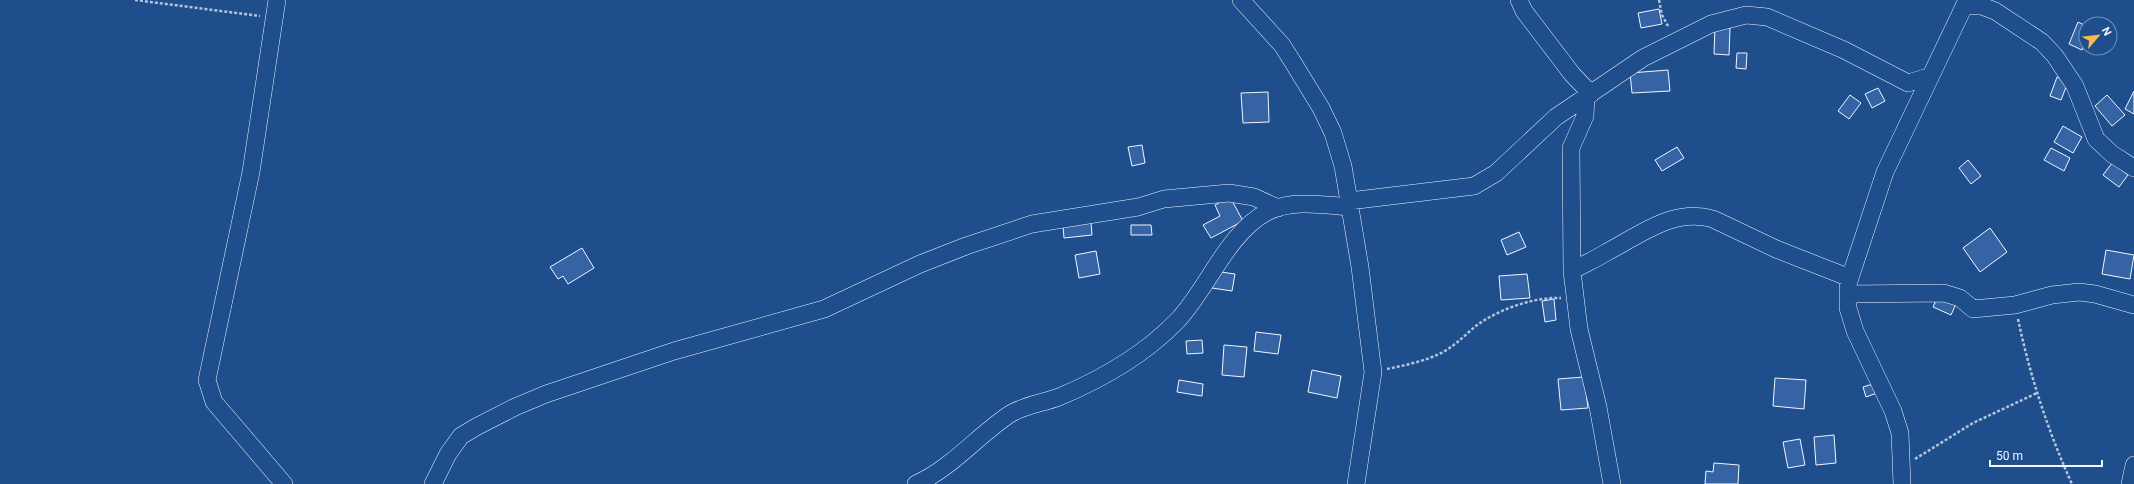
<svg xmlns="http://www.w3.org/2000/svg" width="2134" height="484" font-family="Roboto,sans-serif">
<rect width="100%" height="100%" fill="#1f4e8c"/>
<path fill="#3563a3" stroke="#f2f6ff" d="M1659,9L1662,24L1641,28L1638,13Z
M2078,22L2086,26V40L2082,50L2069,44Z
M1715,27L1730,28L1729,55L1714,54Z
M1737,53H1747L1746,69L1736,68Z
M1668,70L1670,91L1632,93L1630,73Z
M2057,77L2068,82L2061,100L2050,96Z
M1878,88L1885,101L1872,108L1865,94Z
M2134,91V114L2125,109Z
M1268,92L1269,122L1243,123L1241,93Z
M1850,95L1861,103L1849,119L1838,111Z
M2107,95L2125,115L2112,126L2095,106Z
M2063,126L2082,137L2073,153L2054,142Z
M1142,145L1145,163L1132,166L1128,147Z
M1677,147L1684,158L1662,171L1655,160Z
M2051,148L2070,158L2064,171L2044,160Z
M1968,160L1981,176L1971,184L1959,168Z
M2112,163L2128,175L2119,187L2103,175Z
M1230,197L1243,221L1211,238L1203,225L1220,216L1215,205Z
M1091,223L1092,235L1064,238L1063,226Z
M1131,225H1151L1152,235H1131Z
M1990,228L2007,252L1980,272L1963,248Z
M1519,232L1526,247L1507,255L1501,240Z
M582,248L594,268L568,284L563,276L558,279L550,267Z
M2106,250L2134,255L2130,279L2102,274Z
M1096,251L1100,274L1079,278L1075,255Z
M1214,271L1235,274L1232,291L1212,288Z
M1527,274L1530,298L1501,300L1499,276Z
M1938,296L1956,304L1951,315L1933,307Z
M1554,299L1556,320L1545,322L1542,301Z
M1256,332L1281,335L1278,354L1254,351Z
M1202,340L1203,353L1187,354L1186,341Z
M1224,345L1247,347L1244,377L1222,375Z
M1312,370L1341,376L1337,398L1308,392Z
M1584,377L1588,408L1561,410L1558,379Z
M1775,378L1806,380L1804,409L1773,406Z
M1179,380L1203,384L1202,396L1177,392Z
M1873,384L1877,393L1866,397L1863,387Z
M1834,435L1836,463L1816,465L1814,437Z
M1800,439L1805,465L1788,468L1783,442Z
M1714,463L1739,465L1738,484H1705L1706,471L1713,472Z"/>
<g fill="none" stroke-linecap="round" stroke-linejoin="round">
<defs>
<path id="minor" d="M277,0L251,172L207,380L214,402L284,484
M1241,0L1282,45L1294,64L1321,108L1333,133L1343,166L1360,267L1373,372L1356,484
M1519,0L1524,11L1572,74L1591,94
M1964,6H1982L1995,11L2042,42L2055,56L2075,86L2096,139L2112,154L2134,168
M1586,97L1585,116L1571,148L1572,271L1579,329L1598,407L1612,484
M1349,201L1474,186L1496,173L1556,117L1643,58L1711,24L1746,15L1767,17L1844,50L1908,83L1928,77
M1572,271C1584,264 1596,259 1607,252C1640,235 1674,207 1713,219L1776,249L1850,278
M1848,294L1944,293L1960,298L1973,309L2015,305L2052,295L2079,292L2095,294L2134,305
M433,484L448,454L461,436L476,427L515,407L546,394L674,351L824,309L920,264L966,246L1032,224L1138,207L1164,199L1229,193L1254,197L1278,208
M916,484C953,467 977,436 1010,414C1025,405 1043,403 1059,397C1102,379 1144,355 1177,321C1207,290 1227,233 1267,212C1292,199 1323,205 1350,207
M1902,484L1900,433L1893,411L1855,331L1848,308V284L1885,172L1967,0
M2130,484L2134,465"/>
</defs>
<use href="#minor" stroke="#f2f6ff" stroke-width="18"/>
<path stroke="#b3c4dc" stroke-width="2.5" stroke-dasharray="3 2" stroke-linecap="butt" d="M135,0L260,16
M1659,0L1662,15L1669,28
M2018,319C2030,376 2048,431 2072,484
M1387,369C1406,365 1426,361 1443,352C1456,345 1466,334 1477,325C1500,309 1533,297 1561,298
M1915,459L1973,423L2037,393"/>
<use href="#minor" stroke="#1f4e8c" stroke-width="17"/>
</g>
<g transform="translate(2098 36) rotate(62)"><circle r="19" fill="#1f4e8c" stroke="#7391ba"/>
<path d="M0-3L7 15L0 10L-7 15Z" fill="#ffb74d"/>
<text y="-6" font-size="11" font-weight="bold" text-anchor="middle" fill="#f2f6ff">N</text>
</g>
<path d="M1990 460v6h112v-6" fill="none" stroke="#f2f6ff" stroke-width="2"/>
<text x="1996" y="460" font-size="12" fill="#f2f6ff" stroke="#1f4e8c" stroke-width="3" paint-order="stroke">50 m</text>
</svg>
